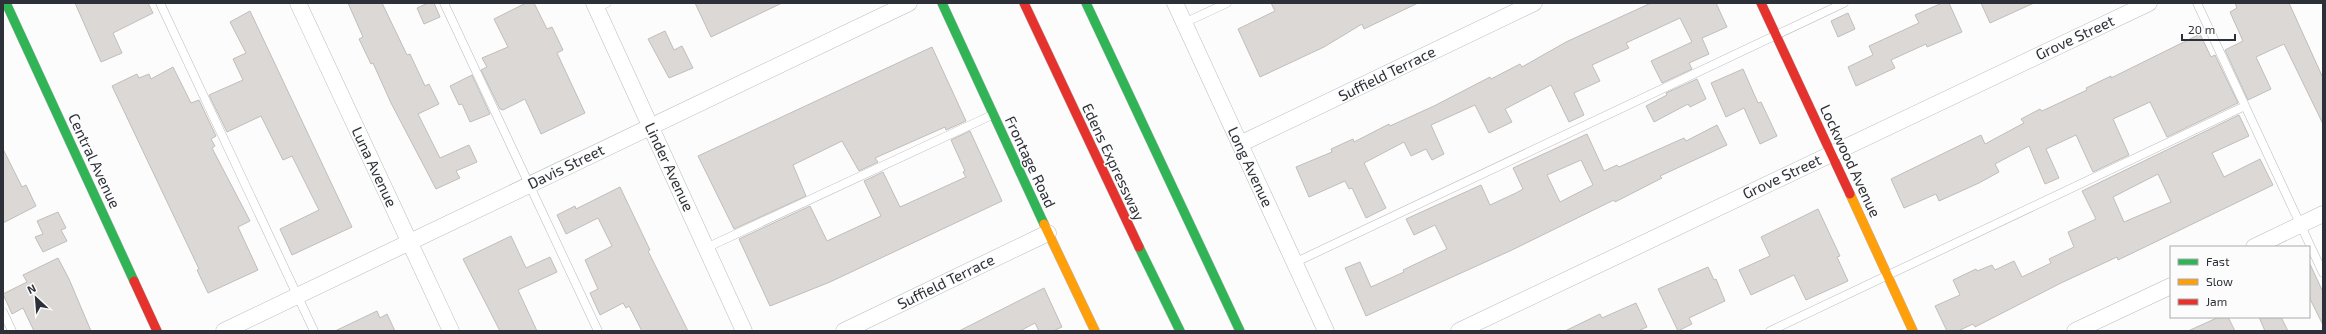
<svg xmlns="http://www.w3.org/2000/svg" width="2326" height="334" font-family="'Exo 2',sans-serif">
<rect width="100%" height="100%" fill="#fcfcfc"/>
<path fill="#dbd8d5" stroke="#c1bdba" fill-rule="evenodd" d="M75,3H148L153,13L113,33L122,53L101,62Z
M348,3H382L407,55L410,54L425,86L429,84L439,104L418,114L440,158L469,145L477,162L456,171L460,178L436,189L391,103L373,63L371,64L359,39L363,37Z
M428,3H434L440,17L424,24L417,8Z
M526,3H534L547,29L552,27L563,50L557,53L585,113L541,134L525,99L503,110L500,109L481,70L487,67L482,58L508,47L494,19Z
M695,3H782L711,37Z
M1271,3H1418L1364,29L1362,24L1324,47L1260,77L1238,29L1275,11Z
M1651,3H1716L1727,27L1702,38L1709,54L1689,63L1692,69L1662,83L1651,61L1692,42L1680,18L1626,43L1629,48L1592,65L1600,81L1574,93L1584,115L1569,122L1551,85L1505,109L1512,122L1489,133L1475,105L1431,125L1444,154L1432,160L1426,149L1411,156L1404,142L1364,163L1386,208L1366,218L1352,188L1349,189L1345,181L1309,197L1296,167L1332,152L1331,149L1353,139L1354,142L1389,124L1390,126L1434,106L1490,77L1491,79L1520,64L1522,67L1566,42Z
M1942,3H1949L1962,32L1927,47L1926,44L1891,60L1895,68L1856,86L1848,67L1873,55L1869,46L1919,23L1915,15Z
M1981,3H2034L1990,23Z
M2235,3H2289L2323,78V124L2284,44L2256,57L2271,89L2248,100L2225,50L2243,41L2230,12L2237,8Z
M250,11L352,227L292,255L280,229L319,210L292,156L283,160L261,116L227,132L209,95L243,80L233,59L246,53L230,22Z
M1848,13L1855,29L1838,37L1831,21Z
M665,31L674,50L682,46L693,68L669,78L648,39Z
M2200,34L2211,57L2215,55L2238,103L2167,137L2150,102L2113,119L2129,155L2093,172L2076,135L2046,149L2059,178L2045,184L2029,146L1995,164L1999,172L1979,183L1939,201L1936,194L1904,208L1891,179L1981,135L1985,144L2024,123L2021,119L2040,109L2042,111L2087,90L2086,88L2111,76V78Z
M932,47L966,121L946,130L945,127L875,158L878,162L859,171L842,141L793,165L806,196L734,229L698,156Z
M173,67L191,103L199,100L216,136L211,139L215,146L212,148L250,221L238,227L258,270L208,293L197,270L199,269L112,86L137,74L139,78L149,74L151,79Z
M1743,69L1758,103L1761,102L1777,136L1760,144L1744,108L1726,117L1711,83Z
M472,75L490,114L470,122L462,104L459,105L450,86Z
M1697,79L1706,99L1690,107L1688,104L1654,122L1646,106L1667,95L1666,93Z
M2239,115L2249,136L2212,153L2224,177L2260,159L2273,185L2147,246L2118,260L2117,257L2061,283L1975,327L1973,324L1958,331H1947L1935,306L1960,295L1953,280L1976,269L1977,271L1992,265L1995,270L2014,261L2022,277L2051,263L2049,259L2074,247L2068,232L2096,219L2082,191ZM2158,174L2171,202L2124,222L2113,197Z
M1717,125L1727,145L1660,176L1662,178L1615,202L1614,200L1512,250L1366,316L1345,268L1360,262L1371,287L1404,272L1403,270L1447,249L1435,225L1414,235L1406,219L1481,185L1490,205L1516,193L1523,189L1513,168L1587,134L1604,171L1617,165L1619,167L1684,138L1686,141ZM1581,160L1593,185L1560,202L1547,175Z
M970,131L1002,201L830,282L770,306L739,239L810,206L827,241L881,216L864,181L883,172L900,207L966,177L963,172L965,171L951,140Z
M3,149L22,187L26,185L36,206L3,223Z
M620,187L650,250L648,251L688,331H642L629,306L626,308L623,303L600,315L590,293L598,289L585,260L612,246L598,218L566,234L557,215L575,206L576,209Z
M1818,209L1840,256L1837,257L1848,281L1806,300L1794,275L1751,295L1739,270L1770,256L1761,237Z
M58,212L66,228L61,230L67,241L43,252L35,237L43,234L37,221Z
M511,236L526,268L550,257L557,272L518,290L537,331H500L463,259Z
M58,258L69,279L91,331H34L23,308L12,314L3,294L27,282L23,275Z
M2309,262L2323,292V325L2309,297Z
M1708,267L1714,280L1716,279L1725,301L1689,318L1692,324L1678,331L1658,289Z
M1044,288L1062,327L1053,331H1039L1035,323L1020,331H959Z
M1636,303L1647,327L1638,331H1565L1600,314L1602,318Z
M377,311L380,318L387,314L395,331H335Z
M2219,317H2228L2235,331H2188Z
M2259,317H2281L2288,331H2265Z"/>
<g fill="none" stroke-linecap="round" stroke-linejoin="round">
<defs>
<path id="lane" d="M160,3L314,331
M444,3L598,331
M2197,3L2323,273
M596,8L607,3
M1184,23L1227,3
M706,248L992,115
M1294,263L1844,3
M3,312L12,331
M1770,331L2245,106"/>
<path id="street" d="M298,3L451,331
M594,3L744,331
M1175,3L1326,331
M1240,144L1534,3
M2254,247L2323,214
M224,331L909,3
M844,331L1048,233
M1459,331L2149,3
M2075,331L2171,286"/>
<path id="fast" d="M6,3L134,281
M942,3L1044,224
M1086,3L1240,331
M1139,247L1180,331"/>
<path id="slow" d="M1850,194L1913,331
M1044,224L1095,331"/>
<path id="jam" d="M1024,3L1139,247
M1761,3L1850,194
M134,281L157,331"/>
</defs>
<use href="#lane" stroke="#b9bbbf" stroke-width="9"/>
<use href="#street" stroke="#b9bbbf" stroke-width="17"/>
<use href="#fast" stroke="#b9bbbf" stroke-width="10"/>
<use href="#slow" stroke="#b9bbbf" stroke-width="10"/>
<use href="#jam" stroke="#b9bbbf" stroke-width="10"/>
<use href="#lane" stroke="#fff" stroke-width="8"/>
<use href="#street" stroke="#fff" stroke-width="16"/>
<use href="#fast" stroke="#30b455" stroke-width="9"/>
<use href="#slow" stroke="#ff9f0a" stroke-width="9"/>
<use href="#jam" stroke="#e5322d" stroke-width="9"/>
</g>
<g text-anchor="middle" stroke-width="3" stroke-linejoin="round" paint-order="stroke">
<g font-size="15" fill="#2d3038" stroke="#fcfcfc">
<text transform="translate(2075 38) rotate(-25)" y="5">Grove Street</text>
<text transform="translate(1387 74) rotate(-26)" y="5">Suffield Terrace</text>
<text transform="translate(94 161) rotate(65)" y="5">Central Avenue</text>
<text transform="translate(1850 161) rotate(65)" y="5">Lockwood Avenue</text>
<text transform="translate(1030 162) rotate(65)" y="5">Frontage Road</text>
<text transform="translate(1113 162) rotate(65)" y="5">Edens Expressway</text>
<text transform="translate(374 167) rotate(65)" y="5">Luna Avenue</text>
<text transform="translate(566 167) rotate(-26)" y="5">Davis Street</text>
<text transform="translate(669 167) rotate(65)" y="5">Linder Avenue</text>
<text transform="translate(1250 167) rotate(65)" y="5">Long Avenue</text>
<text transform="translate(1782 177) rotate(-25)" y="5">Grove Street</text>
<text transform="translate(946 282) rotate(-26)" y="5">Suffield Terrace</text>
</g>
</g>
<rect width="2326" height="334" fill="none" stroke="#2d3038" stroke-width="8"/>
<rect x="2170" y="246" width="140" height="72" fill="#fcfcfc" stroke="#a9aaae"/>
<rect x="2178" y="259" width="20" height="6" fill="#30b455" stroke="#a9aaae"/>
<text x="2206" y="266" font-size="12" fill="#2d3038">Fast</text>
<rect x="2178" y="279" width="20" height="6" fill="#ff9f0a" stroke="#a9aaae"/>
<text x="2206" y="286" font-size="12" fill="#2d3038">Slow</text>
<rect x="2178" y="299" width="20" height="6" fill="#e5322d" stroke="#a9aaae"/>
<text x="2206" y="306" font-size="12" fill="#2d3038">Jam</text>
<g transform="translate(36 298) rotate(334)" stroke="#fcfcfc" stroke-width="3" paint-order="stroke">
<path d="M0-3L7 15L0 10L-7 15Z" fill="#2d3038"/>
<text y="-6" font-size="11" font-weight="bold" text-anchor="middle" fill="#2d3038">N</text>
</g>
<path d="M2182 34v6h53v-6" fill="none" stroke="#2d3038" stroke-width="2"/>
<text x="2188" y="34" font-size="12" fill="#2d3038" stroke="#fcfcfc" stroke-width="3" paint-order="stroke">20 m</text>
</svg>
